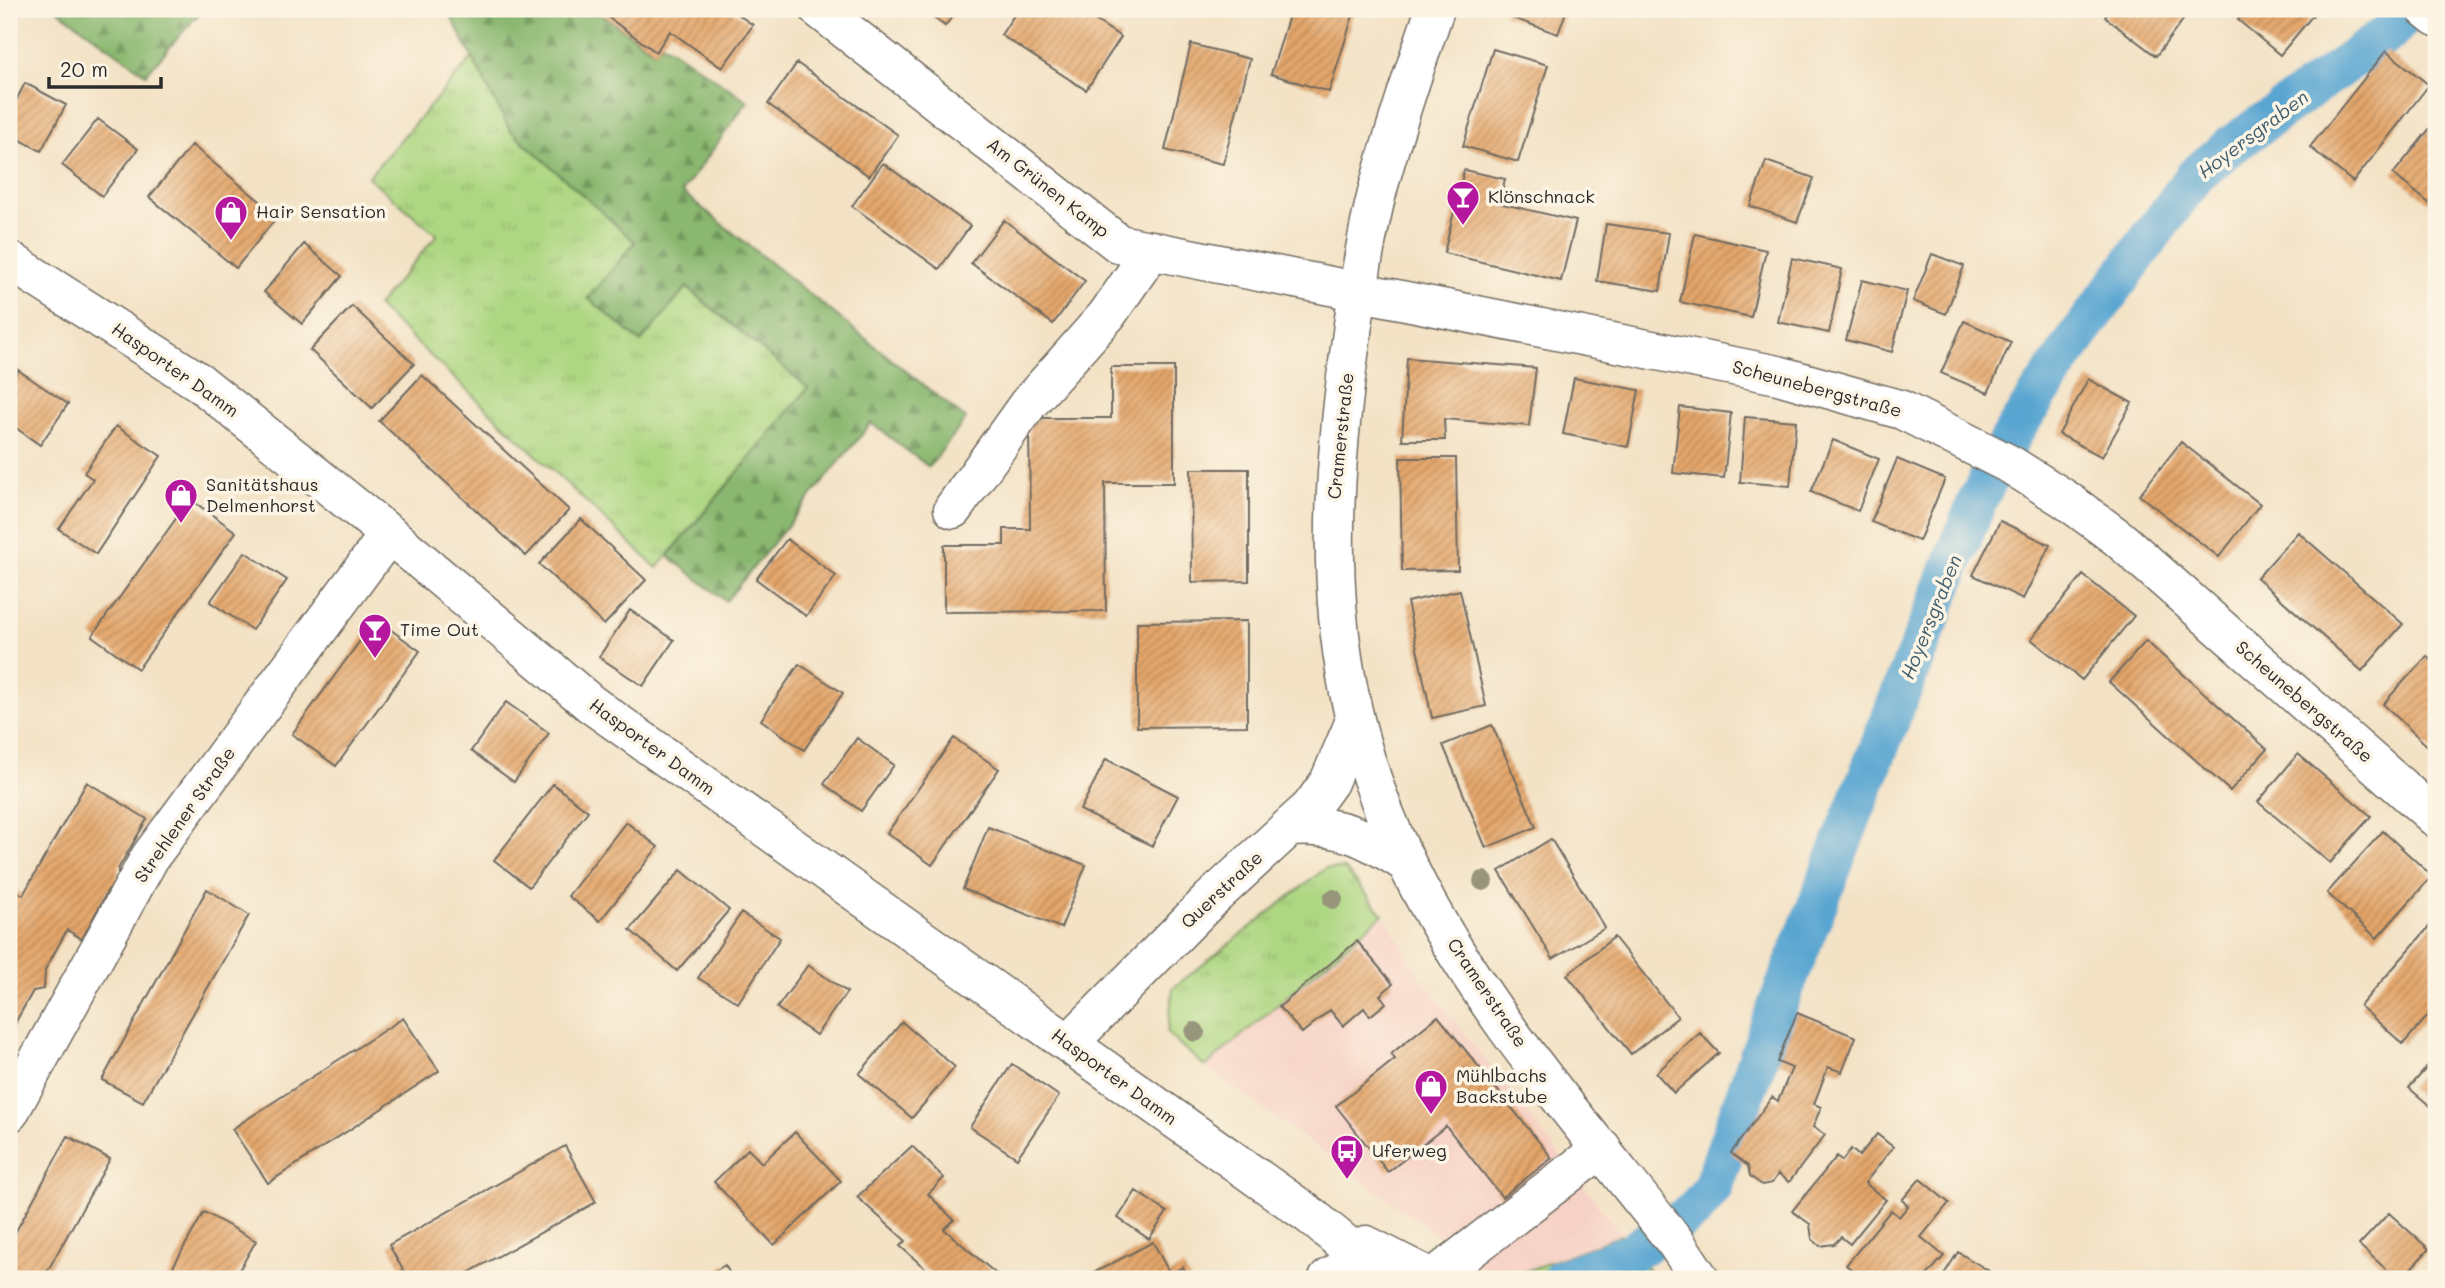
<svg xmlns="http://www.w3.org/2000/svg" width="2445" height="1288" font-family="Mali,sans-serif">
<defs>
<pattern id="grass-tufts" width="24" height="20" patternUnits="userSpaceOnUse" patternTransform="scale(1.75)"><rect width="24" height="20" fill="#aed782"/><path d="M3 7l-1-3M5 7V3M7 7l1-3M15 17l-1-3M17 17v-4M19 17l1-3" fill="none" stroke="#96b970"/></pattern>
<pattern id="forest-firs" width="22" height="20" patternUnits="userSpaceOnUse" patternTransform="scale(1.75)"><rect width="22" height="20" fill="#8ab870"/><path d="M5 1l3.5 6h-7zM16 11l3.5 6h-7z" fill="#71965c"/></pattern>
<pattern id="building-hatch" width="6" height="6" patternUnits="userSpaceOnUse" patternTransform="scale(1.75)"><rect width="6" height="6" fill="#e4a66a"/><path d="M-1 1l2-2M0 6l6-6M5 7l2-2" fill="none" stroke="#b98757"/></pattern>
</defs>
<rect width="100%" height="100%" fill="#fcf5e5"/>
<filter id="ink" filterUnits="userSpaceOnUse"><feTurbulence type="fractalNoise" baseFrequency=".0143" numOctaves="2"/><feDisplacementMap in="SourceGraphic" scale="14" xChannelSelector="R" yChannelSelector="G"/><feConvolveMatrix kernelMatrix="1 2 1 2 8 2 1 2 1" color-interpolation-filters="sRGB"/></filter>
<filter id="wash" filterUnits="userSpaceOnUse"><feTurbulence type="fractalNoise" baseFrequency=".00686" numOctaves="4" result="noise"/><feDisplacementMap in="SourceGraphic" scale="28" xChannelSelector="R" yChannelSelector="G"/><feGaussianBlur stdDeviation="1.57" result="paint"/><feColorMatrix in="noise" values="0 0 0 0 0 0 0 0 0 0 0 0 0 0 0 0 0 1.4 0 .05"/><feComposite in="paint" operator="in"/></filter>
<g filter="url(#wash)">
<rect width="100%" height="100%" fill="#f3e2c5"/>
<path fill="#f6d1c5" d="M1383,914L1419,975L1622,1235L1499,1279L1205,1067Z"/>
<path fill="url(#grass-tufts)" stroke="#6c8156" stroke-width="2" d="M472,58L510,130L636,242L588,298L686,287L809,388L657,568L377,306L437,235L368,177Z
M1326,868L1345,869L1383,914L1205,1067L1167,1033L1173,988Z
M1622,1235L1655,1279H1505Z"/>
<path fill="url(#forest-firs)" stroke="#5a724e" stroke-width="2" d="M56,9H203L146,74Z
M447,9H593L655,52L662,43L748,101L682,192L966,419L929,467L871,423L726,601L668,556L808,388L687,287L641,342L588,298L635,242L510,130Z"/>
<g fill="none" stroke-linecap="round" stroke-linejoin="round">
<path stroke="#58a5d1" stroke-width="40" d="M1562,1279L1631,1253L1694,1211L1712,1188L1771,1022L1890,720L1978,499L2014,431L2081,332L2195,176L2229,147L2386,35L2412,9"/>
</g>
<g id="blocks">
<path fill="url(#building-hatch)" d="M609,9H730L753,25L722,68L670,31L656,52L605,15Z
M922,9H958L945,26Z
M1018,9H1078L1121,37L1086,90L1001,35Z
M1291,9H1355L1329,92L1271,74Z
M1506,9H1567L1558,34L1504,15Z
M2111,9H2184L2189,12L2156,56L2105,17Z
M2248,9H2318L2280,55L2238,20Z
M1191,44L1250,59L1223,164L1165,150Z
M1493,49L1548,65L1518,162L1463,146Z
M2386,51L2429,85L2353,182L2310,147Z
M797,63L898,135L869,176L768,104Z
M25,83L66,105L41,151L9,134V114Z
M98,119L138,149L102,196L62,165Z
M2431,127L2436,131V204L2434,207L2393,174Z
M192,145L278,216L236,268L149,197Z
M1766,161L1814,178L1797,222L1750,206Z
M883,163L970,226L939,269L852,206Z
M1464,170L1505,179L1499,203L1576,221L1561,281L1444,253Z
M1004,220L1085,281L1053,324L971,263Z
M1606,224L1669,233L1660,291L1597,281Z
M1695,234L1766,250L1751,317L1680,302Z
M304,244L342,276L302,324L264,292Z
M1932,254L1964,266L1946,314L1913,301Z
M1792,258L1842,269L1829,333L1778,322Z
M1862,280L1907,291L1892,352L1846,340Z
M352,306L414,364L372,408L310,350Z
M1964,321L2011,342L1988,393L1941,373Z
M1407,358L1536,368L1529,426L1444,419L1445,440H1402Z
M1111,367H1174V483H1105L1106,611L944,612V545H1004V529H1030L1029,418H1111Z
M18,370L68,404L40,445L9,423V384Z
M422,375L569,510L526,556L379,421Z
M1574,378L1639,390L1628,447L1563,434Z
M2088,379L2132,403L2102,457L2059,434Z
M1680,407L1731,413L1724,478L1673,473Z
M1745,417L1796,421L1790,486L1740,482Z
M116,426L161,456L96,554L59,529L93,479L84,473Z
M1833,440L1879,459L1858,511L1811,492Z
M2181,442L2260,504L2219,557L2139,495Z
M1400,458H1456L1458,570L1402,571Z
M1897,459L1945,479L1919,541L1871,522Z
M1191,469H1249V581L1192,582Z
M190,499L236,532L138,669L92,636Z
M581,519L646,580L604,625L539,564Z
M2000,521L2050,545L2023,599L1973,575Z
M2298,532L2403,624L2362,671L2257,578Z
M787,539L836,576L806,616L756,579Z
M245,552L287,580L252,630L210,602Z
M2083,575L2134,616L2082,680L2031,639Z
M1460,590L1486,706L1432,718L1407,602Z
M630,610L674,640L643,686L599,657Z
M376,619L420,651L336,766L292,734Z
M1247,621V726L1137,727V622Z
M2146,641L2267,749L2230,791L2109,682Z
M2427,656L2436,665V754L2383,704Z
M799,664L843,693L804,750L761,720Z
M506,702L549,733L514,782L471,751Z
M1492,725L1536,827L1486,848L1443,745Z
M857,738L894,765L861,811L824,784Z
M954,738L999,769L932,865L887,833Z
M2298,754L2371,816L2330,863L2258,802Z
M1106,759L1178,796L1152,846L1080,810Z
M87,782L147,819L118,869V890H108L82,939L67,930L45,970L44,989L33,991L9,1034V887L23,895Z
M553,784L588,811L529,887L494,860Z
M626,822L658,847L600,921L568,896Z
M988,827L1086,865L1061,928L963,889Z
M2383,831L2432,876L2377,938L2327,893Z
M1551,839L1605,928L1553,959L1499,871Z
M681,870L729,910L677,971L630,930Z
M207,889L249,915L143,1102L102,1080Z
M741,913L780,938L738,1003L698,978Z
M2436,919V1007L2403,1044L2360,1006Z
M1614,937L1678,1017L1631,1054L1567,975Z
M1357,941L1393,984L1380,995L1386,1003L1370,1016L1364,1008L1343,1026L1330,1010L1302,1033L1279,1007Z
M808,965L847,992L816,1035L777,1008Z
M1797,1013L1856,1037L1842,1072L1828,1067L1814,1104L1821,1107L1813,1127L1825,1135L1789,1182L1778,1174L1772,1183L1762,1185L1750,1176L1748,1166L1731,1153L1772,1097L1778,1101L1792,1068L1777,1062Z
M1438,1016L1552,1158L1502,1197L1446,1126L1388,1172L1336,1106L1395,1059L1391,1054Z
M403,1018L439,1071L268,1183L232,1129Z
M902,1022L955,1067L912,1118L859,1074Z
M1700,1033L1719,1053L1674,1093L1656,1073Z
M2436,1057V1111L2409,1088Z
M1012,1064L1059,1096L1017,1158L970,1127Z
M795,1132L841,1181L774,1245L714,1182L748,1149L762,1163Z
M1877,1134L1893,1147L1865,1183L1886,1200L1850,1244L1841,1237L1834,1244L1820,1246L1812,1239L1810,1224L1792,1211L1837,1156L1842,1161L1851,1149L1859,1156Z
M68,1136L110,1159L43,1279H9V1244Z
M565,1146L596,1202L457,1279H408L389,1245Z
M912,1146L944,1178L928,1194L954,1220L944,1229L1002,1279H975L967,1273L960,1279H937L900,1246L906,1241L857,1197Z
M1920,1179L1949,1203L1921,1237L1944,1256L1924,1279H1864L1846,1265L1891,1210L1899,1217L1908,1206L1902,1200Z
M1136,1191L1167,1212L1149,1239L1118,1218Z
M204,1212L256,1241L234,1279H166Z
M2389,1213L2429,1249L2401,1279H2397L2359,1245Z
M1153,1242L1170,1274L1183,1267L1190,1279H1082Z
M1958,1252L1989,1271L1984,1279H1941Z
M725,1265L733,1279H701Z"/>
</g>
</g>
<g filter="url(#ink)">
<use href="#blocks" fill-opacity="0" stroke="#716b61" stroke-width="2"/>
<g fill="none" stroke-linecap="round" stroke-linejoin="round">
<defs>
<path id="minor" d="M819,9L1119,244L1778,375L1902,410L2011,465L2065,499L2118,538L2436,818
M953,509L1028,404L1107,315L1152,250
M9,1113L150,857L389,534
M1328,1279L1362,1257
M1432,1279L1602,1148"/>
<path id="major" d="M1435,9C1415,68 1394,128 1378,189C1364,243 1356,300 1349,355C1324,536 1325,696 1407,864C1474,1003 1581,1123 1676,1243L1700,1279
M2426,9L2436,17
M9,260L199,382L389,534L591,704L1311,1216L1387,1279
M1291,827C1339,824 1366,837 1406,863
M1069,1043L1211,899L1311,807L1329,782L1354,723
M1366,1245L1433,1279"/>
</defs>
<use href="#minor" stroke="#716b61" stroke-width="41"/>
<use href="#major" stroke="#716b61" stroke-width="41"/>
<use href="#minor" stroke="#fff" stroke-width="38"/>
<use href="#major" stroke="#fff" stroke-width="38"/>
</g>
<g fill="#97957c">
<circle cx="1483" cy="881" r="10"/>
<circle cx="1333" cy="899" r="10"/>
<circle cx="1195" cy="1032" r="10"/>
</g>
</g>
<defs>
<symbol id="bar-pin" viewBox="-11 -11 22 30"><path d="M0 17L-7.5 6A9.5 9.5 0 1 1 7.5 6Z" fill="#b5179e" stroke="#fcf5e5"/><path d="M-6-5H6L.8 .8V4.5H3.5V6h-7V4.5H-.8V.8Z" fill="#fff"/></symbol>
<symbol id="shop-pin" viewBox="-11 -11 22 30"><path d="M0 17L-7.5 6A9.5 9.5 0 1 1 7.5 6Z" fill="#b5179e" stroke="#fcf5e5"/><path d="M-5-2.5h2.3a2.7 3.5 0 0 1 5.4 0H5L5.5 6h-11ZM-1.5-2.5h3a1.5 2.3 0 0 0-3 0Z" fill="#fff"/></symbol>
<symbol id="bus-pin" viewBox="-11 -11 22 30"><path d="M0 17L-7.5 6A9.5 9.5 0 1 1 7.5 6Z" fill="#b5179e" stroke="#fcf5e5"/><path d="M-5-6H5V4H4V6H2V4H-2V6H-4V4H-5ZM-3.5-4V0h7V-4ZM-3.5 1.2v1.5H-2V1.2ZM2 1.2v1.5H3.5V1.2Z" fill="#fff"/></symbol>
</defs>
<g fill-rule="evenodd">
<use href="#bar-pin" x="1444" y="178" width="38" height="52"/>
<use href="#shop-pin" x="212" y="193" width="38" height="52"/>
<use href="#shop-pin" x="162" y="476" width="38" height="52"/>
<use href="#bar-pin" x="356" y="611" width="38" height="52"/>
<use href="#shop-pin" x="1412" y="1067" width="38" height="52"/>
<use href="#bus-pin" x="1328" y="1132" width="38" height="52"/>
</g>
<g text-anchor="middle" stroke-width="7" stroke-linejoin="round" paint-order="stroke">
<g font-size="18" fill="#2b2b2b" stroke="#fcf5e5">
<text transform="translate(1048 188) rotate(38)" y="6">Am Grünen Kamp</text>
<text transform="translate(175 370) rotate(35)" y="6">Hasporter Damm</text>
<text transform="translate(1817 389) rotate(15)" y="6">Scheunebergstraße</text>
<text transform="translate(1341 436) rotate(-84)" y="6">Cramerstraße</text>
<text transform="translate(2304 702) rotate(41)" y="6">Scheunebergstraße</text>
<text transform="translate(652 747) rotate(36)" y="6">Hasporter Damm</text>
<text transform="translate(185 815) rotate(-55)" y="6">Strehlener Straße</text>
<text transform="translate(1222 890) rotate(-43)" y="6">Querstraße</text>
<text transform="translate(1487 993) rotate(56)" y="6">Cramerstraße</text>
<text transform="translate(1114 1077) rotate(36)" y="6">Hasporter Damm</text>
</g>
<g font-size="18" fill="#2b2b2b" stroke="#fcf5e5" text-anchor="start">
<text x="1488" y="203">Klönschnack</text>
<text x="256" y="218">Hair Sensation</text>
<text x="206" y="491">Sanitätshaus<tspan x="206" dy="21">Delmenhorst</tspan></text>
<text x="400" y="636">Time Out</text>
<text x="1456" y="1082">Mühlbachs<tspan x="1456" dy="21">Backstube</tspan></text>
<text x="1372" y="1157">Uferweg</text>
</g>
<g font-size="19" font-style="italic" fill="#3d5c6d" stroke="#fcf5e5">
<text transform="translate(2253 134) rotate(-37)" y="7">Hoyersgraben</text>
<text transform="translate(1931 617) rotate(-68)" y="7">Hoyersgraben</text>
</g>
</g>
<rect width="2445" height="1288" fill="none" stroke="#fcf5e5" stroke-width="35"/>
<path d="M49 77v10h112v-10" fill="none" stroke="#2b2b2b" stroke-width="3.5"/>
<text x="60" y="77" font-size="21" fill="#2b2b2b" stroke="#fcf5e5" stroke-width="5" paint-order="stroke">20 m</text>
</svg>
